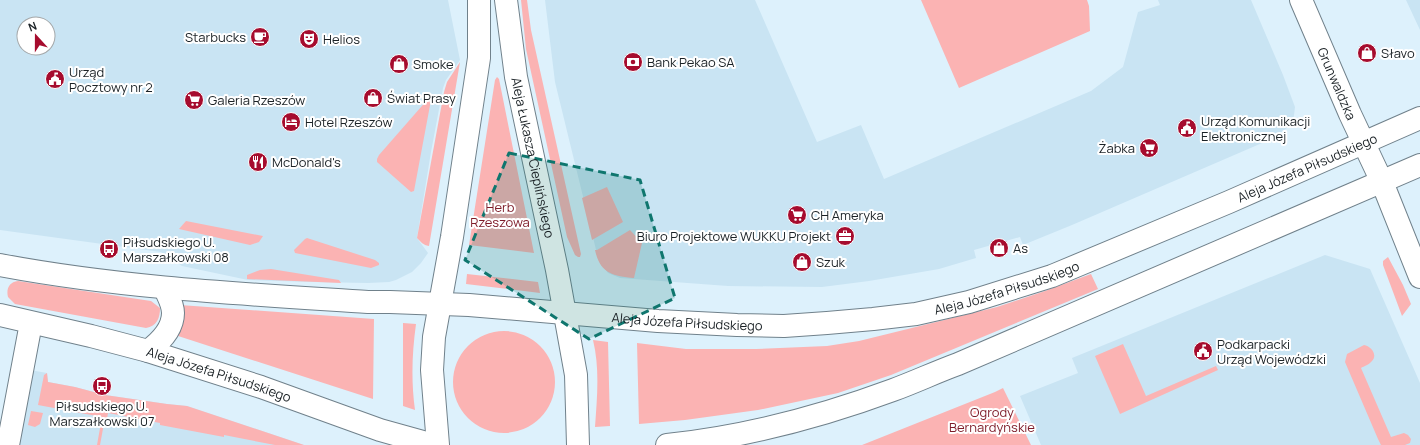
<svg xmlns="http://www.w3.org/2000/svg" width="1420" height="445" font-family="Manrope,sans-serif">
<rect width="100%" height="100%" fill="#ddf1fc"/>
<path fill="#c9e4f3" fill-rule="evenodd" d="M0,0H448L460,60L446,80L443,88L431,152L417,238L428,253L421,263L412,272L396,280L389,282L368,283L314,282L248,280L182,266L161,252L0,230ZM24,24H48V48H24Z
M545,0H755L817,142L861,125L884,179L1091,91L1123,67L1138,12L1160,5L1158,0H1251L1283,75L1295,107L1293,123L1274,138L1072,225L1023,245L1020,237L974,250L976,258L939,269L869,281L822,287L728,286L620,278L608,273L598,258L555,82Z
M1406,0H1420V30Z
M1325,255L1370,269L1420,383V445H1041L1020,396L1078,373L1072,358Z
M13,367L47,373L48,382L75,387L105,395L167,404L187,406L304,445H0Z"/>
<path fill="#fbb3b3" d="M521,0H527L531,30L581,254L580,257H578L575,255L567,237L526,49Z
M921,0H1087L1089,6L1090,31L959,88Z
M460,62L429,246C423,245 421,242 417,238L444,92L447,82Z
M497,77L499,79L534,253L469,245L495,80Z
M428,99L431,100L414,191L411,192L377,162V159L379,155Z
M607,187L623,222L592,240L582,198Z
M186,221L263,236L259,242L250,245L179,229Z
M630,230L642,243L634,278C612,276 600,273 595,250H597Z
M307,238L375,260L379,263V265L371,268L295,253L294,250L305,239Z
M1388,257L1403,285L1411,304L1402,316L1383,265V261Z
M271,269L339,280L341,283L247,279V275L260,270Z
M467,274L538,282L540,293L466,284Z
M1091,274L1098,289L891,375L838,393L758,410L685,420L639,424L637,343L686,349H756L827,346L859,341L997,307L1045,291Z
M18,281L151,301L160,308C160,318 157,326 146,328L15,304L8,297C6,289 9,282 18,281Z
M180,305L374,319L373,399L175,335C186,323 185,319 180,305Z
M403,323L416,324C412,353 411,381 415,410L403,406Z
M453 382a51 51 0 1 1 102 0a51 51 0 1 1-102 0Z
M593,340L608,342L610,426L595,427C597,398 600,369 593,340Z
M1123,344L1146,396L1216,366L1218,370L1120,414L1095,356Z
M1364,345C1371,346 1378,355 1372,361C1369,365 1364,366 1361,368L1391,437L1404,433L1408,435L1411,439L1410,443L1405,445H1381L1378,439L1345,362L1347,354Z
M47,373L48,382L75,387L105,395L167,404L187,406L304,445H275L224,435V437L160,425V423L108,413L107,419L105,418L100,445H97L102,417L38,405L44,375Z
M1003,388L1031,445H862L995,392Z
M31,411L43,413L40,424L35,427L28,425Z"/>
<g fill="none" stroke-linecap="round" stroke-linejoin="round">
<defs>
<g id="minor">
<path id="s1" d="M1301,0L1350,114L1382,182L1420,277"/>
<path d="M8,445L31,323"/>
</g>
<g id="major">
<path id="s2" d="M506,0L516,77L557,270L576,375L578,445"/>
<path id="s3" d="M0,265C122,288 245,294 368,302H390L469,305L658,321L737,325L784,326L827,323L873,319L916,314L969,302L1052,276L1229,202L1420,118"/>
<path id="s4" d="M0,315L91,336L148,351L261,387L380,430L434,445"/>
<path d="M148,351C160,342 173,329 173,313C173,304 168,296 165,289"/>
<path d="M438,445L432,370L434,337L452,237L479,58V0"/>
<path d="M667,445C744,437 820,417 893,390C915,382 936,372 958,364L1420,165"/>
</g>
</defs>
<use href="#minor" stroke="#70818b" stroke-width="24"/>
<use href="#major" stroke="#70818b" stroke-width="24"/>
<use href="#minor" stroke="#fff" stroke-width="22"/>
<use href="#major" stroke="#fff" stroke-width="22"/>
</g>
<path fill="#0f766e" fill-opacity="0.2" stroke="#0f766e" stroke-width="3" stroke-dasharray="8 5" stroke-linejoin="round" d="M509,153L640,180L675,298L589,339L465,260Z"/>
<defs>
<symbol id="cafe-disc" viewBox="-11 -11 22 22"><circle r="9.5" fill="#a60c2e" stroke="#fff"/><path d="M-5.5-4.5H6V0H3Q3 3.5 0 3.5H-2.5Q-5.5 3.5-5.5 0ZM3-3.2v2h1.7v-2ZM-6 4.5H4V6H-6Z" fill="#fff"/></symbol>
<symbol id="theatre-disc" viewBox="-11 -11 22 22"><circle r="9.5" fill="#a60c2e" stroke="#fff"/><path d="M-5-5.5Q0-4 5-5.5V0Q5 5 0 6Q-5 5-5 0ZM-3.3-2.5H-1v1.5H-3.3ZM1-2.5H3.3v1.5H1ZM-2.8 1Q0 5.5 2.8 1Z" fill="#fff"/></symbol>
<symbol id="shop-disc" viewBox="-11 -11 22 22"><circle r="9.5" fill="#a60c2e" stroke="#fff"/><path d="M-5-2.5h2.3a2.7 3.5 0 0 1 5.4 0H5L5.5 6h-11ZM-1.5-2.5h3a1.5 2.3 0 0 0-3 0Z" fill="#fff"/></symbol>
<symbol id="bank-disc" viewBox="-11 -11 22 22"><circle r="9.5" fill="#a60c2e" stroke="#fff"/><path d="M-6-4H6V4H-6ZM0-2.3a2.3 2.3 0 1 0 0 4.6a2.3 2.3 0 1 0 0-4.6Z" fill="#fff"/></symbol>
<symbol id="civic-disc" viewBox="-11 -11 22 22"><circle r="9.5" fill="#a60c2e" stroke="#fff"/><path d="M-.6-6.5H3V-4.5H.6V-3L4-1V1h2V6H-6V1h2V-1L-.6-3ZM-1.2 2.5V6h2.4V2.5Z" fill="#fff"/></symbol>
<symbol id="supermarket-disc" viewBox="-11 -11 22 22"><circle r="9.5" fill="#a60c2e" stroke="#fff"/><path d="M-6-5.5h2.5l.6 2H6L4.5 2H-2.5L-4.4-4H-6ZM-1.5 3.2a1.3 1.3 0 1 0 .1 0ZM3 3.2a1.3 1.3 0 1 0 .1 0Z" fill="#fff"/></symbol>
<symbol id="hotel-disc" viewBox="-11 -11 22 22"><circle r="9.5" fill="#a60c2e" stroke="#fff"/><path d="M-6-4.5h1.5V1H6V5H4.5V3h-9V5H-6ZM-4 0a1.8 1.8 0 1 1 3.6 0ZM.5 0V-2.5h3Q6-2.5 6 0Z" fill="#fff"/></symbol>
<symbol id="restaurant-disc" viewBox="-11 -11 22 22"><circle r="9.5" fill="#a60c2e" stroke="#fff"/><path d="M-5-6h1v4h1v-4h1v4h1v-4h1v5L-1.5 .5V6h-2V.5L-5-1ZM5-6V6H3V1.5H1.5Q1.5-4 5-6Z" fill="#fff"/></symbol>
<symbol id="office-disc" viewBox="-11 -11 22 22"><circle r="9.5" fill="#a60c2e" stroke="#fff"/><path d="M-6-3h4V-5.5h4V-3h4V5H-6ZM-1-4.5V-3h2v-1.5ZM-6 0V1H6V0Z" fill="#fff"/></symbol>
<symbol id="bus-disc" viewBox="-11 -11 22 22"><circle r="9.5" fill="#a60c2e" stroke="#fff"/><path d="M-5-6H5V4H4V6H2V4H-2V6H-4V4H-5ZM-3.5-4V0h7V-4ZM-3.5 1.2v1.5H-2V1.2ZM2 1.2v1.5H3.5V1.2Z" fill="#fff"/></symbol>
</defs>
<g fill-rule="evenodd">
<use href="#cafe-disc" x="249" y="26" width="22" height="22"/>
<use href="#theatre-disc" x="298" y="28" width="22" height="22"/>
<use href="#shop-disc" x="1356" y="42" width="22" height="22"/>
<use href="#bank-disc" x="622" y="51" width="22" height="22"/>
<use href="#shop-disc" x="388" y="53" width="22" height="22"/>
<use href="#civic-disc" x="44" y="68" width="22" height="22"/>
<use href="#shop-disc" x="362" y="87" width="22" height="22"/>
<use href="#supermarket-disc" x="183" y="89" width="22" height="22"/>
<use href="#hotel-disc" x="280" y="111" width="22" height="22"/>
<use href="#civic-disc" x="1176" y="117" width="22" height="22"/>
<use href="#supermarket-disc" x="1138" y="137" width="22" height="22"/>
<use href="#restaurant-disc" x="247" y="151" width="22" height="22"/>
<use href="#supermarket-disc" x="786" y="204" width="22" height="22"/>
<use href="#office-disc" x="834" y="225" width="22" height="22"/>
<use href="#shop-disc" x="988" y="237" width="22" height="22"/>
<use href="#bus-disc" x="98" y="238" width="22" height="22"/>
<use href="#shop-disc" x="791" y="251" width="22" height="22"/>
<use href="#civic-disc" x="1192" y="340" width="22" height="22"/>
<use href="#bus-disc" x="91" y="375" width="22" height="22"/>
</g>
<g text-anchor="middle" stroke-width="4" stroke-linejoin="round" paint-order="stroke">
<g font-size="13" fill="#1b2226" stroke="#fff" text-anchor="start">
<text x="246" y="42" text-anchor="end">Starbucks</text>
<text x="323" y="44">Helios</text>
<text x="1381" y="58">Słavo</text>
<text x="647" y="67">Bank Pekao SA</text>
<text x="413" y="69">Smoke</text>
<text x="69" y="77">Urząd<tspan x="69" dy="15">Pocztowy nr 2</tspan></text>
<text x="387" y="103">Świat Prasy</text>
<text x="208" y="105">Galeria Rzeszów</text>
<text x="1201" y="126">Urząd Komunikacji<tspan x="1201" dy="15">Elektronicznej</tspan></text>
<text x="305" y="127">Hotel Rzeszów</text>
<text x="1135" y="153" text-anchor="end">Żabka</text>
<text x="272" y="167">McDonald's</text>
<text x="811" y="220">CH Ameryka</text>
<text x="831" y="241" text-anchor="end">Biuro Projektowe WUKKU Projekt</text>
<text x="123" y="247">Piłsudskiego U.<tspan x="123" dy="15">Marszałkowski 08</tspan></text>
<text x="1013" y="253">As</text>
<text x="816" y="267">Szuk</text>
<text x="1217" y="349">Podkarpacki<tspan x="1217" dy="15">Urząd Wojewódzki</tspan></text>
<text x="102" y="411" text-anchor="middle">Piłsudskiego U.<tspan x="102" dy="15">Marszałkowski 07</tspan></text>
</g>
<g font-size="13" fill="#1b2226" stroke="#fff">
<text dy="5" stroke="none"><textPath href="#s1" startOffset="91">Grunwaldzka</textPath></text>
<text dy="5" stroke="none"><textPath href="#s2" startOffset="160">Aleja Łukasza Cieplińskiego</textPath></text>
<text dy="5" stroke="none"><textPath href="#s3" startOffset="1338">Aleja Józefa Piłsudskiego</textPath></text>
<text dy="5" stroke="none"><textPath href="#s3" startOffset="1014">Aleja Józefa Piłsudskiego</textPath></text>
<text dy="5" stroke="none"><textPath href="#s3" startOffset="690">Aleja Józefa Piłsudskiego</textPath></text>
<text dy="5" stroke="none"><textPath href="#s4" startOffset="227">Aleja Józefa Piłsudskiego</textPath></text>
</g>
<g font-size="13" fill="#7d1b28" stroke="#fff">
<text x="500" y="212">Herb<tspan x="500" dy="15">Rzeszowa</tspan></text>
<text x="992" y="417">Ogrody<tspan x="992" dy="15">Bernardyńskie</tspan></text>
</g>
</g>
<g transform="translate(36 36) rotate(339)"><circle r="19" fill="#ffffff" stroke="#a4a7a8"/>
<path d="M0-3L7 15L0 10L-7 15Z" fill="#a60c2e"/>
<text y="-6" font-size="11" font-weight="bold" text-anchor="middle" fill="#1b2226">N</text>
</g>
</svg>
